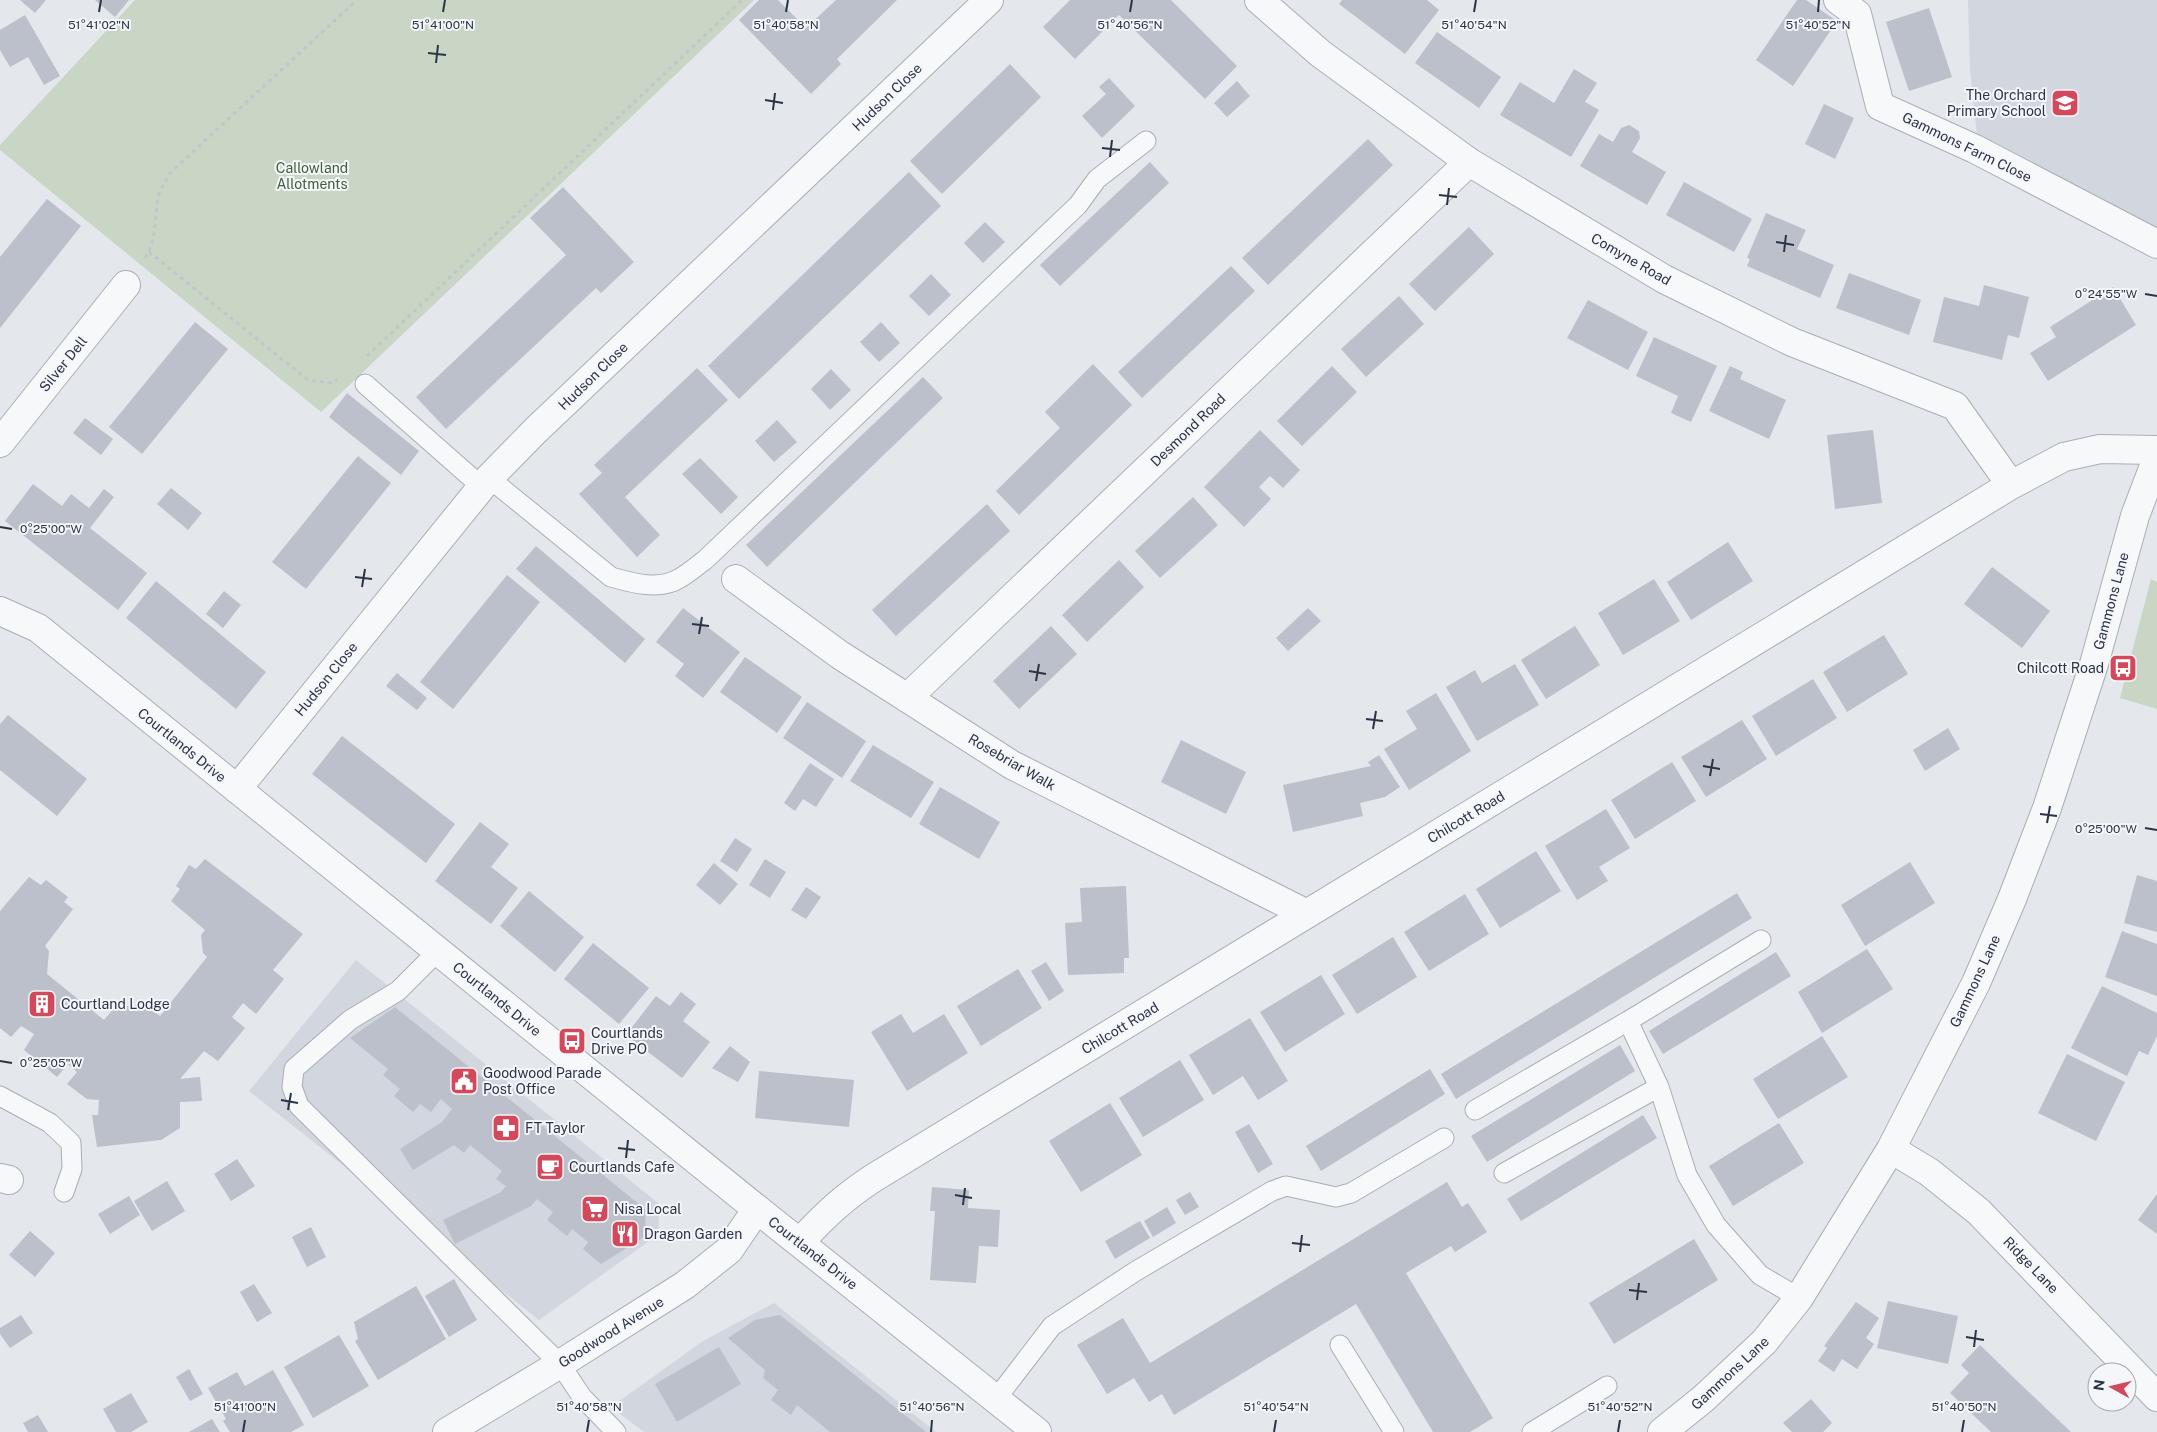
<svg xmlns="http://www.w3.org/2000/svg" width="2157" height="1432" font-family="'Public Sans',sans-serif">
<rect width="100%" height="100%" fill="#e4e7ec"/>
<path fill="#d2d6de" d="M1968,0H2157V228L1977,135L1970,70Z
M356,960L658,1203L659,1234L539,1320L249,1091Z
M774,1303L936,1432H644L611,1407L703,1341Z"/>
<path fill="#c9d6c5" d="M135,0H754L321,412L0,150V145Z
M2151,579L2157,582V709L2120,698Z"/>
<path fill="#bbc0ca" d="M20,0H46L35,13Z
M95,0H129L115,17Z
M759,0H778L806,28L836,0H897L837,59L841,64L811,94L739,20Z
M1070,0H1171L1237,66L1205,99L1119,15L1075,59L1043,27Z
M1342,0H1427L1439,10L1405,54L1339,4Z
M1797,0H1806L1837,21L1793,86L1756,60Z
M1929,8L1952,77L1909,91L1886,22Z
M25,15L60,76L44,85L28,57L10,67L0,50V30Z
M1437,32L1501,77L1479,108L1415,63Z
M1010,64L1041,97L942,194L910,161Z
M1574,69L1597,83L1585,102L1599,110L1571,157L1500,115L1520,82L1554,103Z
M1109,78L1135,106L1102,138L1082,116L1106,94L1099,87Z
M1237,81L1250,96L1227,117L1214,103Z
M1824,104L1854,118L1835,159L1805,144Z
M1629,125L1639,131L1640,138L1632,152L1666,172L1647,205L1580,166L1599,134L1613,142L1621,128Z
M1368,139L1393,165L1268,285L1242,258Z
M1150,162L1169,183L1060,286L1040,265Z
M909,172L941,206L739,399L708,366Z
M1684,182L1752,219L1734,252L1666,215Z
M563,187L634,262L601,293L596,288L446,429L416,397L566,255L530,218Z
M47,199L81,226L0,328V257Z
M1766,213L1806,230L1797,249L1834,265L1820,298L1747,266L1750,259L1747,258Z
M985,222L1005,242L983,263L964,243Z
M1469,227L1494,254L1435,311L1409,284Z
M1231,266L1255,291L1142,398L1118,372Z
M1849,273L1921,300L1909,335L1836,308Z
M931,274L951,295L929,316L909,296Z
M1984,285L2029,297L2019,338L2008,335L2002,360L1933,342L1944,297L1979,306Z
M2113,287L2136,325L2048,381L2030,353L2056,337L2050,327Z
M1399,296L1424,324L1366,377L1341,349Z
M1588,300L1648,332L1628,370L1567,338Z
M195,322L228,349L142,454L109,427Z
M881,322L900,343L879,362L860,342Z
M1654,337L1717,366L1691,422L1671,413L1678,396L1636,376Z
M1093,364L1132,405L1019,515L996,491L1060,428L1045,412Z
M1332,366L1357,392L1302,446L1277,421Z
M1730,366L1743,372L1740,379L1786,400L1769,439L1709,411Z
M697,368L728,400L625,497L660,535L637,557L579,494L602,473L594,465Z
M831,369L851,390L830,410L811,389Z
M923,377L943,398L767,567L746,545Z
M347,393L419,451L401,475L329,417Z
M85,418L113,439L101,455L73,433Z
M777,420L797,442L774,462L755,441Z
M1260,430L1300,470L1283,488L1270,476L1259,487L1271,499L1244,527L1204,487Z
M1873,430L1882,503L1835,509L1827,435Z
M358,456L391,483L306,589L272,562Z
M700,458L738,497L721,514L682,474Z
M33,484L62,506L71,494L89,508L104,489L114,497L90,528L147,573L118,610L5,521Z
M171,488L202,513L188,530L157,504Z
M1193,497L1218,525L1160,578L1135,551Z
M987,504L1010,531L896,636L872,610Z
M1728,542L1753,581L1691,620L1667,582Z
M536,546L645,639L625,663L516,569Z
M1119,560L1144,587L1087,642L1062,615Z
M1992,567L2050,611L2022,648L1964,604Z
M507,575L540,602L453,709L420,682Z
M1654,579L1680,621L1623,655L1598,613Z
M156,581L266,672L236,709L126,618Z
M224,591L241,605L223,628L206,614Z
M683,608L740,652L703,698L675,676L684,664L656,642Z
M1308,608L1321,621L1288,651L1276,638Z
M1051,626L1077,654L1019,709L993,681Z
M1575,626L1600,665L1546,699L1521,660Z
M1884,635L1908,674L1847,712L1823,672Z
M745,657L802,697L777,733L720,692Z
M1515,664L1539,705L1477,741L1446,687L1475,670L1482,683Z
M397,673L427,698L417,710L386,686Z
M1813,679L1837,718L1776,756L1752,716Z
M1436,693L1471,751L1409,790L1384,749L1417,729L1406,711Z
M807,702L866,741L842,778L783,738Z
M8,715L87,779L57,816L0,770V724Z
M1742,720L1767,759L1706,797L1681,757Z
M1948,728L1960,749L1925,771L1913,750Z
M342,736L455,824L426,863L312,774Z
M1181,740L1246,772L1226,814L1161,782Z
M873,745L934,782L911,818L850,781Z
M1379,755L1400,787L1385,797L1360,803L1363,816L1293,832L1283,785L1371,766L1368,762Z
M1672,762L1696,801L1635,839L1611,800Z
M810,763L834,779L816,807L803,799L795,811L784,803Z
M940,787L1000,822L979,859L919,824Z
M1606,809L1630,848L1599,867L1608,881L1577,900L1545,846Z
M480,822L509,844L491,867L518,888L491,924L435,881Z
M735,838L752,849L737,872L720,861Z
M1536,851L1561,891L1500,928L1476,889Z
M205,859L303,934L273,970L284,979L256,1014L243,1003L232,1017L245,1028L218,1061L204,1051L180,1079L200,1077L202,1101L180,1102V1128L161,1140L97,1147L92,1115H98L99,1100L87,1099L67,1084L77,1072L68,1064L57,1077L24,1050L34,1034L21,1026L11,1037L0,1028V911L29,877L41,885L46,880L68,897L64,902L73,909L45,946L49,951L47,974L104,1020L114,1008L144,1004L160,1016L207,957L203,953L201,935L205,930L171,901L180,889L176,886L189,865L196,869Z
M765,859L786,872L770,898L749,885Z
M1910,862L1935,903L1865,946L1841,905Z
M714,863L738,884L720,905L696,885Z
M2137,875L2157,881V932L2124,923Z
M1126,886L1129,958H1124V973L1068,975L1065,923L1082,922L1080,888Z
M806,887L821,897L806,919L791,910Z
M529,891L584,937L555,972L500,926Z
M1737,893L1752,918L1456,1099L1441,1074Z
M1465,894L1489,934L1429,971L1404,932Z
M2122,931L2157,944V996L2105,977Z
M1393,937L1417,977L1357,1014L1332,975Z
M593,943L649,988L619,1024L564,979Z
M1867,949L1893,989L1822,1033L1798,992Z
M1776,952L1791,976L1663,1054L1649,1031Z
M1046,962L1064,991L1049,1001L1031,971Z
M1018,969L1042,1008L981,1046L957,1006Z
M1321,975L1345,1014L1285,1052L1260,1012Z
M2102,986L2157,1013V1036L2148,1055L2139,1051L2127,1076L2071,1048Z
M681,992L696,1004L683,1021L710,1042L682,1078L626,1035L656,996L670,1006Z
M395,1007L645,1209L646,1236L601,1264L583,1249L588,1242L572,1229L567,1236L547,1220L553,1212L537,1199L531,1206L455,1244L443,1220L501,1192L506,1186L496,1179L502,1171L470,1145L464,1153L454,1145L413,1170L400,1149L442,1122L452,1109L441,1099L431,1112L420,1104L413,1112L394,1096L400,1089L383,1075L388,1069L350,1038Z
M901,1014L913,1033L944,1014L968,1053L907,1091L871,1032Z
M1250,1018L1288,1081L1258,1100L1243,1076L1213,1095L1189,1055Z
M1822,1036L1848,1077L1778,1119L1753,1079Z
M1620,1045L1635,1071L1487,1162L1471,1136Z
M730,1046L750,1062L738,1082L712,1068Z
M2067,1054L2125,1082L2096,1141L2038,1113Z
M1180,1060L1204,1100L1143,1137L1119,1098Z
M1430,1069L1445,1094L1321,1171L1306,1146Z
M759,1071L854,1080L849,1127L755,1118Z
M1110,1103L1142,1155L1081,1192L1049,1141Z
M1643,1115L1657,1138L1521,1221L1507,1199Z
M1779,1123L1804,1163L1733,1206L1709,1166Z
M1249,1124L1273,1164L1258,1173L1235,1132Z
M237,1159L255,1186L231,1201L214,1174Z
M167,1181L185,1211L152,1231L134,1201Z
M1447,1182L1462,1207L1468,1203L1487,1232L1455,1252L1451,1246L1406,1273L1493,1418L1470,1432H1433L1356,1304L1174,1415L1162,1394L1149,1402L1134,1378L1107,1394L1077,1345L1123,1318L1150,1363Z
M932,1187L969,1190L968,1208L1000,1210L998,1247L979,1246L976,1283L930,1280L935,1211H930Z
M1190,1192L1199,1207L1185,1215L1176,1200Z
M2157,1194V1234L2138,1220Z
M129,1196L140,1215L110,1234L98,1214Z
M1167,1207L1176,1223L1153,1237L1144,1221Z
M1140,1221L1150,1238L1115,1259L1105,1241Z
M311,1227L326,1257L307,1267L292,1237Z
M30,1231L55,1253L35,1277L9,1255Z
M1694,1239L1718,1280L1614,1344L1589,1303Z
M454,1279L477,1320L449,1337L425,1296Z
M254,1284L272,1313L257,1322L240,1292Z
M416,1286L446,1339L378,1380L355,1341L358,1339L354,1322Z
M1888,1301L1958,1316L1948,1364L1877,1348Z
M1856,1302L1879,1318L1866,1338L1874,1344L1857,1369L1842,1359L1834,1372L1818,1361L1827,1348L1824,1346Z
M21,1315L33,1333L10,1348L0,1334V1328Z
M780,1315L926,1432H830L797,1405L791,1415L771,1400L778,1390L763,1378L765,1370L728,1338L755,1320Z
M339,1335L369,1386L313,1418L284,1367Z
M1980,1345L2013,1377L2071,1432H1991L1950,1393L1969,1373L1961,1365Z
M719,1347L741,1384L677,1422L655,1384Z
M189,1369L203,1394L190,1401L176,1377Z
M273,1370L304,1425L291,1432H230L223,1421L226,1419L208,1388L237,1372L245,1386Z
M131,1393L148,1422L131,1432H116L103,1409Z
M1811,1399L1832,1423L1823,1432H1792L1783,1423Z
M38,1415L48,1432H28L23,1423Z
M212,1419L220,1432H189Z"/>
<g fill="none" stroke-linecap="round" stroke-linejoin="round">
<defs>
<path id="service" d="M365,384L482,487
M489,478L611,577C632,583 660,591 680,578C689,573 697,566 706,559L1078,205L1097,179L1146,141
M438,951L398,991L350,1020L294,1069L292,1087L299,1106L560,1364L582,1397L616,1432
M1628,1021L1761,940
M0,1096L50,1123L71,1143L72,1169L64,1192
M1475,1110L1628,1021L1659,1087L1687,1175L1716,1225L1760,1275L1799,1298
M1504,1173L1659,1087
M1340,1345L1394,1432
M996,1399L1052,1326L1136,1271L1272,1191L1286,1186L1336,1197L1351,1193L1444,1138
M1532,1432L1607,1386"/>
<path id="minor" d="M1259,0L1321,54L1469,162L1664,279L1792,342L1955,406L2011,485
M1838,0L1857,14L1880,106L1975,149L2157,244
M0,443L126,285
M736,579L840,655L1012,765L1307,914
M907,698L1469,162
M237,789L489,478L536,430L989,0
M1891,1149L1929,1172L1979,1212L2157,1397
M0,1178L9,1180
M800,1242C825,1215 844,1197 875,1177L2011,485L2064,457L2100,449L2157,450
M447,1432L560,1364L685,1285L729,1250L757,1209
M1662,1432L1703,1399L1764,1342L1799,1298L1891,1149L1976,983L2012,899L2047,808L2094,664L2135,516L2157,458"/>
<path id="tertiary" d="M0,611L38,628L757,1209L1037,1432"/>
</defs>
<use href="#service" stroke="#a9aeb7" stroke-width="21"/>
<use href="#minor" stroke="#a9aeb7" stroke-width="30"/>
<use href="#tertiary" stroke="#a9aeb7" stroke-width="30"/>
<path stroke="#c2c5cb" stroke-width="3" stroke-dasharray="4 4" stroke-linecap="butt" d="M149,252L308,380L331,383L337,380
M145,258C157,240 154,219 158,199C159,190 166,181 170,173L357,0
M367,356L742,0"/>
<use href="#service" stroke="#f7f8fa" stroke-width="19"/>
<use href="#minor" stroke="#f7f8fa" stroke-width="28"/>
<use href="#tertiary" stroke="#f7f8fa" stroke-width="28"/>
</g>
<path fill="none" stroke="#2b3445" stroke-width="2" d="M99,12L101,0M443,12L445,0M786,12L788,0M1130,12L1132,0M1474,12L1476,0M1818,12L1819,0M428,53L446,55M436,63L438,45M765,100L783,103M773,110L775,93M1102,148L1120,150M1110,157L1112,140M1439,195L1457,197M1447,205L1449,188M1776,242L1794,245M1784,252L1786,235M2145,294L2157,296M0,527L12,529M355,577L372,579M362,587L365,569M692,624L709,626M699,634L702,617M1029,671L1046,674M1036,681L1039,664M1366,719L1383,721M1373,729L1376,711M1703,766L1720,769M1710,776L1713,759M2040,814L2057,816M2047,823L2050,806M2145,828L2157,830M0,1061L12,1063M281,1100L298,1103M288,1110L291,1093M618,1148L635,1150M626,1158L628,1140M955,1195L972,1198M963,1205L965,1188M1292,1243L1310,1245M1300,1252L1302,1235M1629,1290L1647,1292M1637,1300L1639,1283M1966,1337L1984,1340M1974,1347L1976,1330M243,1432L245,1420M587,1432L589,1420M931,1432L932,1420M1274,1432L1276,1420M1618,1432L1620,1420M1962,1432L1964,1420"/>
<defs>
<symbol id="school-square" viewBox="-11 -11 22 22"><rect x="-9" y="-9" width="18" height="18" rx="4" fill="#d1495b" stroke="#f4f6f9"/><path d="M0-5L7-2L0 1L-7-2ZM-4 1L0 2.5L4 1V4Q0 6-4 4Z" fill="#fff"/></symbol>
<symbol id="bus-square" viewBox="-11 -11 22 22"><rect x="-9" y="-9" width="18" height="18" rx="4" fill="#d1495b" stroke="#f4f6f9"/><path d="M-5-6H5V4H4V6H2V4H-2V6H-4V4H-5ZM-3.5-4V0h7V-4ZM-3.5 1.2v1.5H-2V1.2ZM2 1.2v1.5H3.5V1.2Z" fill="#fff"/></symbol>
<symbol id="building-square" viewBox="-11 -11 22 22"><rect x="-9" y="-9" width="18" height="18" rx="4" fill="#d1495b" stroke="#f4f6f9"/><path d="M-4-6H4V6H1V3H-1V6H-4ZM-2.5-4.3h1.7v1.8h-1.7ZM.8-4.3h1.7v1.8H.8ZM-2.5-1h1.7V.8h-1.7ZM.8-1h1.7V.8H.8Z" fill="#fff"/></symbol>
<symbol id="civic-square" viewBox="-11 -11 22 22"><rect x="-9" y="-9" width="18" height="18" rx="4" fill="#d1495b" stroke="#f4f6f9"/><path d="M-.6-6.5H3V-4.5H.6V-3L4-1V1h2V6H-6V1h2V-1L-.6-3ZM-1.2 2.5V6h2.4V2.5Z" fill="#fff"/></symbol>
<symbol id="pharmacy-square" viewBox="-11 -11 22 22"><rect x="-9" y="-9" width="18" height="18" rx="4" fill="#d1495b" stroke="#f4f6f9"/><path d="M-2-6h4v4h4v4h-4v4h-4v-4h-4v-4h4Z" fill="#fff"/></symbol>
<symbol id="cafe-square" viewBox="-11 -11 22 22"><rect x="-9" y="-9" width="18" height="18" rx="4" fill="#d1495b" stroke="#f4f6f9"/><path d="M-5.5-4.5H6V0H3Q3 3.5 0 3.5H-2.5Q-5.5 3.5-5.5 0ZM3-3.2v2h1.7v-2ZM-6 4.5H4V6H-6Z" fill="#fff"/></symbol>
<symbol id="supermarket-square" viewBox="-11 -11 22 22"><rect x="-9" y="-9" width="18" height="18" rx="4" fill="#d1495b" stroke="#f4f6f9"/><path d="M-6-5.5h2.5l.6 2H6L4.5 2H-2.5L-4.4-4H-6ZM-1.5 3.2a1.3 1.3 0 1 0 .1 0ZM3 3.2a1.3 1.3 0 1 0 .1 0Z" fill="#fff"/></symbol>
<symbol id="restaurant-square" viewBox="-11 -11 22 22"><rect x="-9" y="-9" width="18" height="18" rx="4" fill="#d1495b" stroke="#f4f6f9"/><path d="M-5-6h1v4h1v-4h1v4h1v-4h1v5L-1.5 .5V6h-2V.5L-5-1ZM5-6V6H3V1.5H1.5Q1.5-4 5-6Z" fill="#fff"/></symbol>
</defs>
<g fill-rule="evenodd">
<use href="#school-square" x="2049" y="87" width="32" height="32"/>
<use href="#bus-square" x="2107" y="652" width="32" height="32"/>
<use href="#building-square" x="26" y="988" width="32" height="32"/>
<use href="#bus-square" x="556" y="1025" width="32" height="32"/>
<use href="#civic-square" x="448" y="1065" width="32" height="32"/>
<use href="#pharmacy-square" x="490" y="1112" width="32" height="32"/>
<use href="#cafe-square" x="534" y="1151" width="32" height="32"/>
<use href="#supermarket-square" x="579" y="1193" width="32" height="32"/>
<use href="#restaurant-square" x="609" y="1218" width="32" height="32"/>
</g>
<g text-anchor="middle" stroke-width="4" stroke-linejoin="round" paint-order="stroke">
<g font-size="14" fill="#2b3445" stroke="#f4f6f9" text-anchor="start">
<text x="2046" y="100" text-anchor="end">The Orchard<tspan x="2046" dy="16">Primary School</tspan></text>
<text x="2104" y="673" text-anchor="end">Chilcott Road</text>
<text x="61" y="1009">Courtland Lodge</text>
<text x="591" y="1038">Courtlands<tspan x="591" dy="16">Drive PO</tspan></text>
<text x="483" y="1078">Goodwood Parade<tspan x="483" dy="16">Post Office</tspan></text>
<text x="525" y="1133">FT Taylor</text>
<text x="569" y="1172">Courtlands Cafe</text>
<text x="614" y="1214">Nisa Local</text>
<text x="644" y="1239">Dragon Garden</text>
</g>
<g font-size="14" fill="#2b3445" stroke="#f4f6f9">
<text transform="translate(887 97) rotate(-44)" y="5">Hudson Close</text>
<text transform="translate(1967 147) rotate(26)" y="5">Gammons Farm Close</text>
<text transform="translate(1631 259) rotate(30)" y="5">Comyne Road</text>
<text transform="translate(63 364) rotate(-51)" y="5">Silver Dell</text>
<text transform="translate(593 376) rotate(-44)" y="5">Hudson Close</text>
<text transform="translate(1188 430) rotate(-44)" y="5">Desmond Road</text>
<text transform="translate(2111 601) rotate(-75)" y="5">Gammons Lane</text>
<text transform="translate(326 679) rotate(-51)" y="5">Hudson Close</text>
<text transform="translate(182 745) rotate(39)" y="5">Courtlands Drive</text>
<text transform="translate(1012 762) rotate(30)" y="5">Rosebriar Walk</text>
<text transform="translate(1466 817) rotate(-31)" y="5">Chilcott Road</text>
<text transform="translate(1975 981) rotate(-65)" y="5">Gammons Lane</text>
<text transform="translate(497 999) rotate(39)" y="5">Courtlands Drive</text>
<text transform="translate(1120 1028) rotate(-31)" y="5">Chilcott Road</text>
<text transform="translate(813 1253) rotate(38)" y="5">Courtlands Drive</text>
<text transform="translate(2031 1265) rotate(46)" y="5">Ridge Lane</text>
<text transform="translate(611 1332) rotate(-32)" y="5">Goodwood Avenue</text>
<text transform="translate(1730 1373) rotate(-43)" y="5">Gammons Lane</text>
</g>
<g font-size="14" fill="#3f6138" stroke="#f4f6f9">
<text x="312" y="173">Callowland<tspan x="312" dy="16">Allotments</tspan></text>
</g>
</g>
<g font-size="12" text-anchor="middle" fill="#2b3445" stroke="#f4f6f9" stroke-width="4" stroke-linejoin="round" paint-order="stroke">
<text x="99" y="29">51°41'02"N</text>
<text x="443" y="29">51°41'00"N</text>
<text x="786" y="29">51°40'58"N</text>
<text x="1130" y="29">51°40'56"N</text>
<text x="1474" y="29">51°40'54"N</text>
<text x="1818" y="29">51°40'52"N</text>
<text x="2106" y="298">0°24'55"W</text>
<text x="51" y="533">0°25'00"W</text>
<text x="2106" y="833">0°25'00"W</text>
<text x="51" y="1067">0°25'05"W</text>
<text x="245" y="1411">51°41'00"N</text>
<text x="589" y="1411">51°40'58"N</text>
<text x="932" y="1411">51°40'56"N</text>
<text x="1276" y="1411">51°40'54"N</text>
<text x="1620" y="1411">51°40'52"N</text>
<text x="1964" y="1411">51°40'50"N</text>
</g>
<g transform="translate(2112 1387) rotate(278)"><circle r="24" fill="#f4f6f9" stroke="#a4a8b1"/>
<path d="M0-4L9 19L0 12L-9 19Z" fill="#d1495b"/>
<text y="-8" font-size="14" font-weight="bold" text-anchor="middle" fill="#2b3445">N</text>
</g>
</svg>
